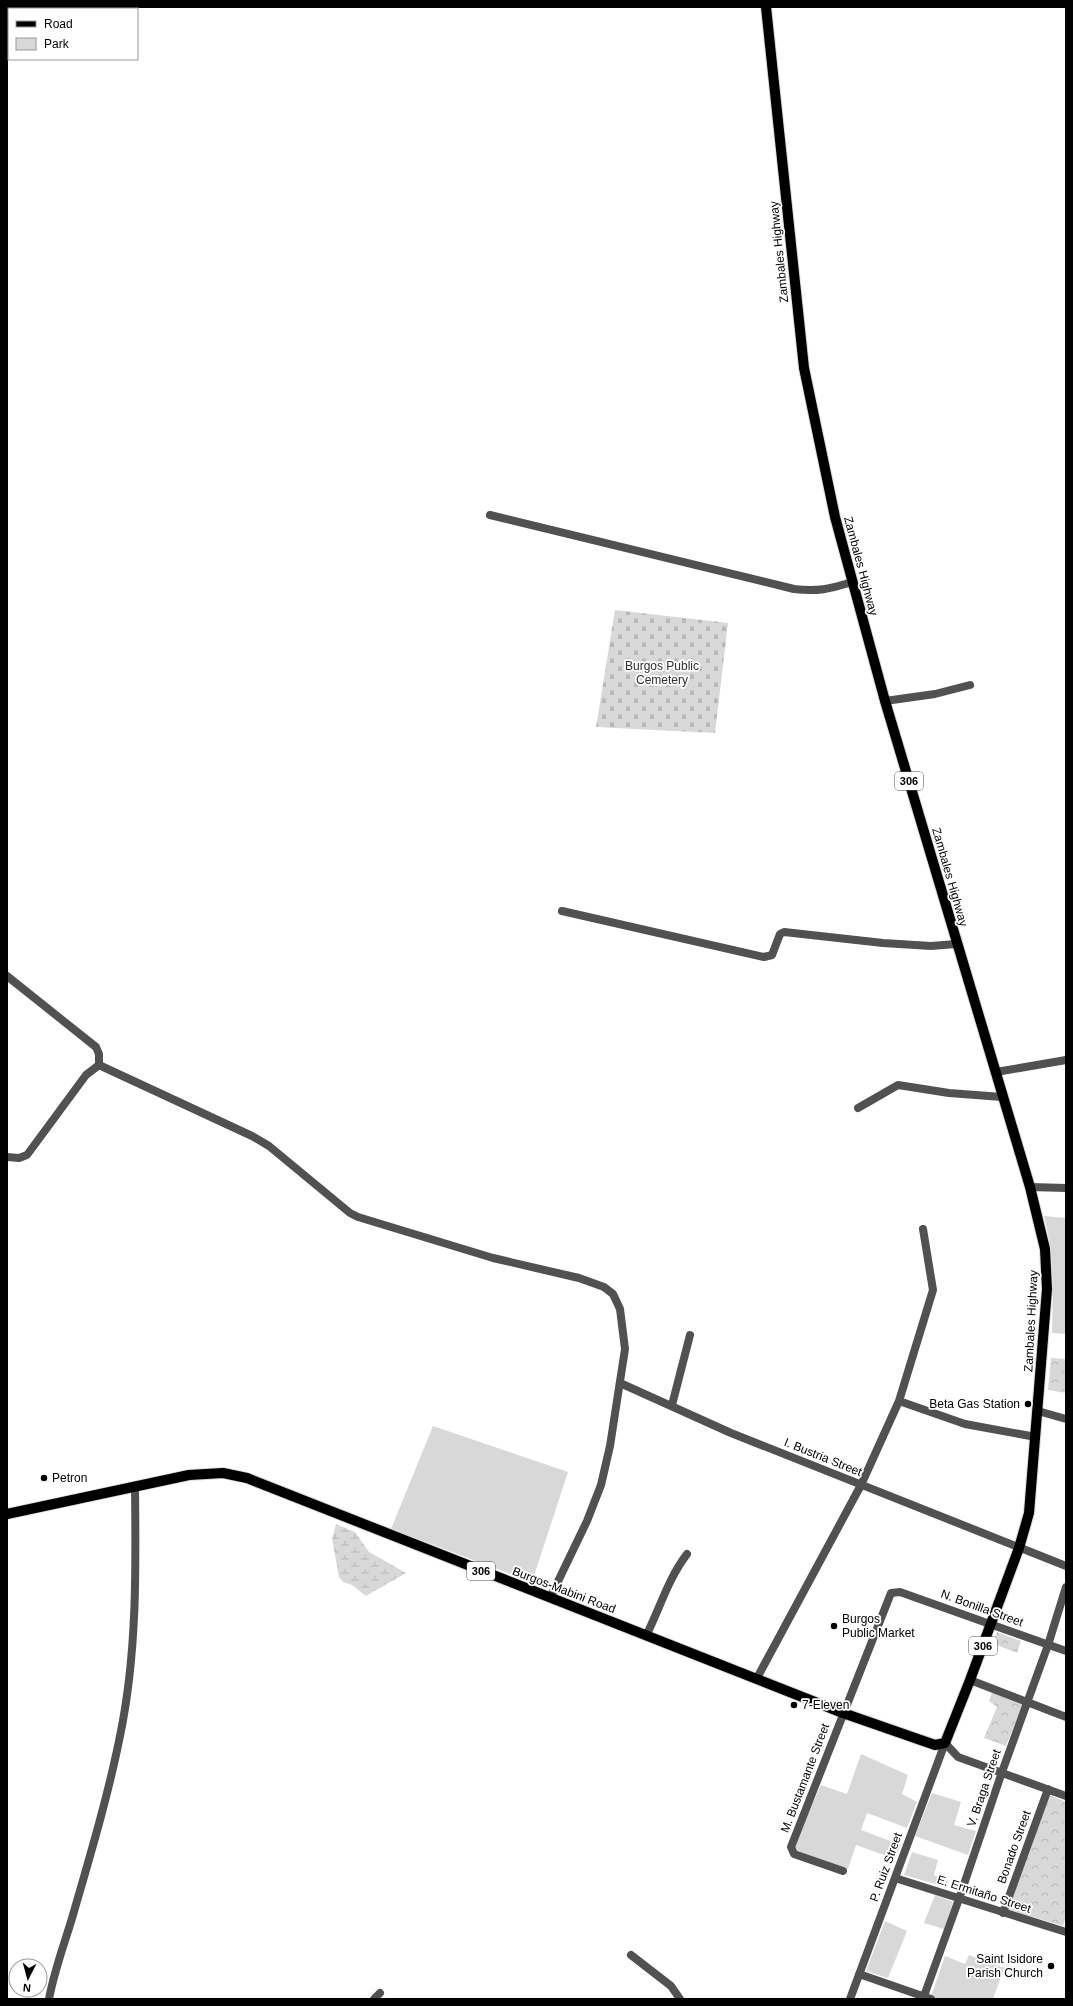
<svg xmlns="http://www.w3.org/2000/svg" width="1073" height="2006" font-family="Helvetica,sans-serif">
<defs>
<pattern id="forest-crowns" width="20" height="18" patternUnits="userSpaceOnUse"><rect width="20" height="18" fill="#d8d8d8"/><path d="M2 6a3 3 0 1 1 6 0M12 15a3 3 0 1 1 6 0" fill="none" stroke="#b8b8b8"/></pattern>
<pattern id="wetland-marsh" width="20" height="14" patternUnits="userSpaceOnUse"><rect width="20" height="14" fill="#d8d8d8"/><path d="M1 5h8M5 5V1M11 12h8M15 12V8" fill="none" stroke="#b8b8b8"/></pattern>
<pattern id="cemetery-stones" width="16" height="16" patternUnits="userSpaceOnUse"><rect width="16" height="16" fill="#d8d8d8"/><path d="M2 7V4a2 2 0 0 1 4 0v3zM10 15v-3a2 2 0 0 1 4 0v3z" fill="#b8b8b8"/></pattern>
</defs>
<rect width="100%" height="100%" fill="#fff"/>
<path fill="#d8d8d8" d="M1044,1216L1066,1218V1334L1052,1333C1053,1293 1054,1255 1044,1216Z
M433,1426L568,1472L532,1582L391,1529Z
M861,1754L908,1775L902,1794L917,1802L907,1828L867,1813L861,1830L901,1845L895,1859L856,1845L848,1869L792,1849L821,1785L847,1794Z
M932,1793L961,1802L954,1825L976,1831L968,1855L915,1836Z
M912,1852L938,1860L934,1875L948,1881L946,1887L904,1875Z
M935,1895L953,1902L944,1929L924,1923Z
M885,1921L907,1931L888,1978L866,1971Z
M969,1955L1004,1968L993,1999H939L931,1996L945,1956L965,1964Z"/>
<path fill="url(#forest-crowns)" d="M1051,1358L1066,1359V1393L1048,1390Z
M997,1632L1021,1641L1017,1653L992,1643Z
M993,1689L1024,1701L1006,1746L984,1738L997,1707L989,1701Z
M1049,1795L1066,1802V1915L1063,1926L1007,1909Z"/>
<path fill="url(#wetland-marsh)" d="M336,1524L355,1532L369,1552L406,1573L366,1596L352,1585L343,1582L339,1577L332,1539Z"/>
<path fill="url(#cemetery-stones)" d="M615,610L728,623L715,733L596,727Z"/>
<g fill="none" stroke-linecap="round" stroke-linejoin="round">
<defs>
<path id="primary" d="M7,1514L189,1475L223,1473L247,1478L843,1713L935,1745L945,1743L970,1680L1019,1548L1029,1513L1047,1289L1045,1249L1030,1187L885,701L835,517L804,368L766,7"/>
</defs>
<use href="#primary" stroke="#dbdbdb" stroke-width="12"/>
<path stroke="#515151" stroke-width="8" d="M490,515L794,589C817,592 830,589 852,582
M885,701L935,694L970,685
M562,911L764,957L772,955L780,934L784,932L883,943L931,946L956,944
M7,976L96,1047L99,1054V1065
M858,1108L898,1085L949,1093L1002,1097
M1030,1187L1066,1188
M620,1383L731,1433L1066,1566
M899,1401L965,1424L1036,1437
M672,1405L690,1335
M1038,1411L1066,1419
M646,1636C660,1608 668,1579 687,1554
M757,1678L861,1485L899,1401L933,1290L923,1229
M970,1680L1066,1717
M843,1871L794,1854L791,1847L891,1593L900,1592L1066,1651
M895,1878L1066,1932
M1003,1913L1048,1789
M631,1955L671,1986L680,1999
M859,1974L931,1999
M924,1996L959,1899L1002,1772L1048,1645L1066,1587
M49,1999C54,1971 65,1942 73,1915C90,1856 108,1796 120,1736C137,1654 136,1570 135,1487
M374,1999L380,1993
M850,1999L945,1743L958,1757L1066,1796"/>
<path stroke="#515151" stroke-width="8" d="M996,1072L1066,1060
M7,1157L19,1158L27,1155L86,1075L99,1065L252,1136L269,1146L350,1213L358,1217L493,1258L579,1278L604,1287L613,1294L620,1309L625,1349L610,1446L601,1485L587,1521L550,1598"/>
<use href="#primary" stroke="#000" stroke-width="10"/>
</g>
<g fill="#000" stroke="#fff" stroke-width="1.5">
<circle cx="1028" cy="1404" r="4"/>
<circle cx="44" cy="1478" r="4"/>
<circle cx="834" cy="1626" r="4"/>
<circle cx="794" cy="1705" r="4"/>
<circle cx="1051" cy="1966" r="4"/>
</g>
<g text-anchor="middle" stroke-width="3.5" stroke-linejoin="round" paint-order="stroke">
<g fill="#fff" stroke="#4c4c4c" stroke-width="1">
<rect x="895" y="772" width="28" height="18" rx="3"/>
<rect x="467" y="1562" width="28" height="18" rx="3"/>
<rect x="969" y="1637" width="28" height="18" rx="3"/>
</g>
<g font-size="11" font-weight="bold" fill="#000">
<text x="909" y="785">306</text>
<text x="481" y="1575">306</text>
<text x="983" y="1650">306</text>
</g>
<g font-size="12" fill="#000" stroke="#fff">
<text transform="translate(779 252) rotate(-96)" y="4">Zambales Highway</text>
<text transform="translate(861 566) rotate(75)" y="4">Zambales Highway</text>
<text transform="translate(950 877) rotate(74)" y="4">Zambales Highway</text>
<text transform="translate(1031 1321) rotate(-87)" y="4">Zambales Highway</text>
<text transform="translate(823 1457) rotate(22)" y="4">I. Bustria Street</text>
<text transform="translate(564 1590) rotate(21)" y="4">Burgos-Mabini Road</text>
<text transform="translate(982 1608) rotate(20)" y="4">N. Bonilla Street</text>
<text transform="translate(805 1778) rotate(-69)" y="4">M. Bustamante Street</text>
<text transform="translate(984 1788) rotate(-71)" y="4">V. Braga Street</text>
<text transform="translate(1014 1847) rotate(-70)" y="4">Bonado Street</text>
<text transform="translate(886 1867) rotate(-70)" y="4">P. Ruiz Street</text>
<text transform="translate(984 1894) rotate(18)" y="4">E. Ermitaño Street</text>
</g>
<g font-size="12" fill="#2f2f2f" stroke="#fff">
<text x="662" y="670">Burgos Public<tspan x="662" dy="14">Cemetery</tspan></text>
</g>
<g font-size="12" fill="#000" stroke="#fff" text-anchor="start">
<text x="1020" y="1408" text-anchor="end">Beta Gas Station</text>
<text x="52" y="1482">Petron</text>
<text x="842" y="1623">Burgos<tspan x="842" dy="14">Public Market</tspan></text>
<text x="802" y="1709">7-Eleven</text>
<text x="1043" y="1963" text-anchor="end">Saint Isidore<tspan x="1043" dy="14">Parish Church</tspan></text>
</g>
</g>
<rect width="1073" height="2006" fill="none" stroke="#000000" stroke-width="16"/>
<rect x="8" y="8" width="130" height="52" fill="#ffffff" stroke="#999999"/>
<rect x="16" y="21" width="20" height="6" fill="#000000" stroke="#999999"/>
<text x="44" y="28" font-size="12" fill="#000000">Road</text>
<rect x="16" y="38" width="20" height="12" fill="#d8d8d8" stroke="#999999"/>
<text x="44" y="48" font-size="12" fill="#000000">Park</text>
<g transform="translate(28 1978) rotate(186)"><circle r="19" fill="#ffffff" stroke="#999999"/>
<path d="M0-3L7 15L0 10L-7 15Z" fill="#000000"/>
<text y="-6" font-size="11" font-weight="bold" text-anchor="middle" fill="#000000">N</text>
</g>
</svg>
